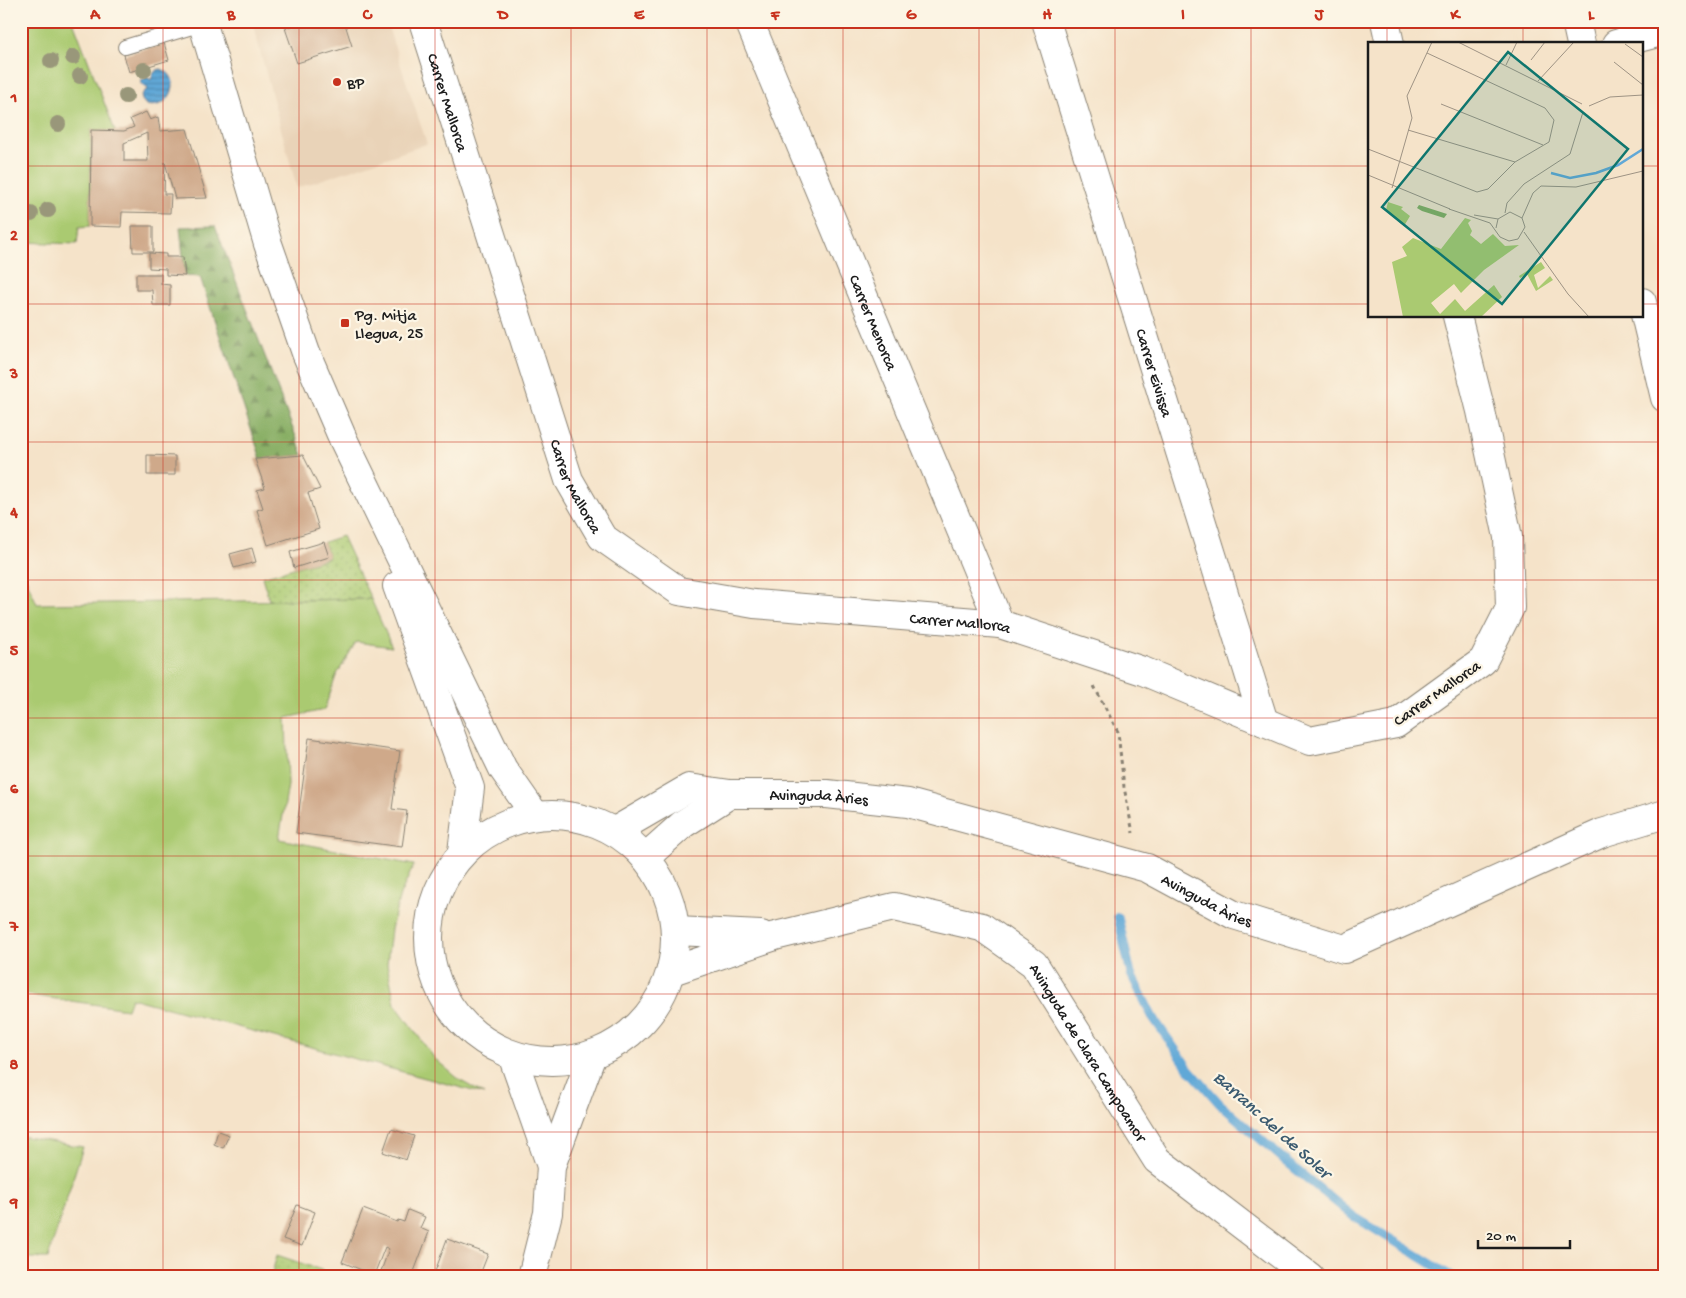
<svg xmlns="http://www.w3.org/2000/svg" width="1686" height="1298" font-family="'Gochi Hand',sans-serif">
<defs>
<pattern id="forest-firs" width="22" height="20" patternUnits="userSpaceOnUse" patternTransform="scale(1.25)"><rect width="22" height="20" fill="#87ae63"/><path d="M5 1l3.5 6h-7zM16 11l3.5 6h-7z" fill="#6e8d51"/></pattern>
<pattern id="garden-dots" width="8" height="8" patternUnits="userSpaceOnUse" patternTransform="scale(1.25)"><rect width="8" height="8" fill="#aaca71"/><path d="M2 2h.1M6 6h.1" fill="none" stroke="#92ad61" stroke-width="1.8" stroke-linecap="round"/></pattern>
<pattern id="water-rules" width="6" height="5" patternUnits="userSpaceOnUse" patternTransform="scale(1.25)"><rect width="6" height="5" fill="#61a8d7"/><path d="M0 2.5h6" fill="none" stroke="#4f88ae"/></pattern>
</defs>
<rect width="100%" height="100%" fill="#fcf5e5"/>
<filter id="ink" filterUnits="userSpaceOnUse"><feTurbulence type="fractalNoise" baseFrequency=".02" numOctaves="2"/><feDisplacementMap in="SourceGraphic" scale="10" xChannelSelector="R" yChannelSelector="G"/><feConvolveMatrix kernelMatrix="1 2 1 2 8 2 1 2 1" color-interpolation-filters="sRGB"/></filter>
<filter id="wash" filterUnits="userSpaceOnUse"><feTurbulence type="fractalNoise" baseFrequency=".0096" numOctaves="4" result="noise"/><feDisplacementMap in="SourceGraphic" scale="20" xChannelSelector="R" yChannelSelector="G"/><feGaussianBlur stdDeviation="1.12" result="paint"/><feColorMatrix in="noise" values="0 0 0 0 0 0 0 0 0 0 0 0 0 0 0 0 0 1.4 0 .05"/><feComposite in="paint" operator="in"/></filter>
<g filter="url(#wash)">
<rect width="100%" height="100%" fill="#f5e3c9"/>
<path fill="#e9d3b8" d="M252,21H386L427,144L297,188Z"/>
<path fill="#aaca71" stroke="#637346" d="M34,21H73L115,131L91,130L90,226L79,227L77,244L21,242V26Z
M21,567L37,604L371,599L392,647L356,642L336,676L324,710L286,718L288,785L279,839L414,865L400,895L391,929L387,964L395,1004L435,1059L461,1081L484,1094L131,998L127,1009L21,994Z
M21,1136L83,1147L48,1258H21Z"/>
<path fill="url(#forest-firs)" stroke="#526540" d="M215,226L303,455L261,459L200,277L185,276L180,227Z"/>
<path fill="url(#garden-dots)" stroke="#637346" d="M342,536L371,599L269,600L262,577L329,558L324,542Z
M277,1255L342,1277H271Z"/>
<path fill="url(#water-rules)" stroke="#3e627a" d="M161,69C184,77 171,111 146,105L142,100L141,95L148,88L143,86L141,83L142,80L147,77L151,80C153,74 154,70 161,69Z"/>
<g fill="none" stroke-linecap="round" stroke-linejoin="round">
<path stroke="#61a8d7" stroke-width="9" d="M1118,917L1131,974L1152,1016L1189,1069L1220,1104L1288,1163L1353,1216L1453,1277"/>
</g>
<g id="blocks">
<path fill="#cfa98a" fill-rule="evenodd" d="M305,21H344L352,46L297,63L285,28Z
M164,43L169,60L129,72L124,55Z
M146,112L150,120L158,117L160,131L187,129L207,198L175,199L165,162L164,194H171L170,213L122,212L121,227L90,226L91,130L124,131L134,127L130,119ZM147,133L148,161H124V143Z
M132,226H153V252H133Z
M149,253L166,254V257H183L185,276L166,275V269L149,268Z
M136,274H161V284L170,285V305H153L152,290H136Z
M147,455L175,456V475H147Z
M303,455L320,489L308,493L319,529L268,545L257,510L263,508L257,490L265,488L255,459Z
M324,542L329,557L294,568L290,552Z
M252,548L256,562L234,568L230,554Z
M309,738L400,751L392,809L407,811L402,847L296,833Z
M391,1129L414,1136L406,1160L383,1152Z
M218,1131L229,1135L223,1148L214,1144Z
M297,1205L315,1212L302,1246L283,1239Z
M363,1209L397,1222L398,1220L404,1222L408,1210L425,1217L420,1228L429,1232L412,1277H396L381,1271L389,1249L385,1247L374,1275L342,1262Z
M447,1239L488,1254L479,1277H433Z"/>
</g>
</g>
<g filter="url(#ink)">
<use href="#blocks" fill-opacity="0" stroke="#888072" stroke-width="1"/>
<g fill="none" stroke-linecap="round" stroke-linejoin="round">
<defs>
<path id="lane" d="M125,47L202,24"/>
<g id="street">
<path id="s1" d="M423,21L569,480L602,537L679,591L754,604L1000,624L1143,671L1310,741L1396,724L1483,661L1510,608L1508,537L1481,411L1457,316"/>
<path id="s2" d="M749,21L1000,624"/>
<path id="s3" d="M1046,21L1264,722"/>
<path d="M1385,21L1390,44"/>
<path d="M1576,21L1581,44"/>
<path d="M1616,44L1665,31"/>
<path d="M1642,302L1665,398"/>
<path id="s4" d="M615,831L689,788L730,794H827L908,803L1147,868L1234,915L1344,949L1602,833L1665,814"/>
<path d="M646,857L683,824L730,794"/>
<path d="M512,1055L551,1166"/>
<path d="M532,1277L548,1213L551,1166L592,1055"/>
</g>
<g id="secondary">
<path d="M202,21L268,244L306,353L343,439L503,769L535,815"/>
<path d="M397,586L470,788L462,852"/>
<circle cx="552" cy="938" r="123"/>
<path d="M676,931L761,935"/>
<path id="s5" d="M672,971L775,936L894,907L982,927L1034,964L1157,1160L1310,1277"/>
</g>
</defs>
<use href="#lane" stroke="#888072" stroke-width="16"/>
<use href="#street" stroke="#888072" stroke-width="30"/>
<use href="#secondary" stroke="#888072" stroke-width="30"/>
<path stroke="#888072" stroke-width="3" stroke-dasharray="4 4" stroke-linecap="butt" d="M1094,686L1118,732L1124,787L1133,833"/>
<use href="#lane" stroke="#fff" stroke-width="14"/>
<use href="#street" stroke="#fff" stroke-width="28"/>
<use href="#secondary" stroke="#fff" stroke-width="28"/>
</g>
<g fill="#99977a">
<circle cx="73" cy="57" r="8"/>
<circle cx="51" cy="61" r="8"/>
<circle cx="144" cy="70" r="8"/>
<circle cx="80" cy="76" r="8"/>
<circle cx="126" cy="96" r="8"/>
<circle cx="58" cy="124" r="8"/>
<circle cx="48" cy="210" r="8"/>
<circle cx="31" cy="214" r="8"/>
</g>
</g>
<path fill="none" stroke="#c8321e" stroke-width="1" stroke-opacity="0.55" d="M163,21V1277M299,21V1277M435,21V1277M571,21V1277M707,21V1277M843,21V1277M979,21V1277M1115,21V1277M1251,21V1277M1387,21V44M1523,21V44M21,166H1370M1642,166H1665M21,304H1370M1642,304H1665M1387,316V1277M1523,316V1277M21,442H1665M21,580H1665M21,718H1665M21,856H1665M21,994H1665M21,1132H1665"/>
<g fill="#c8321e" stroke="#fcf5e5" stroke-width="2">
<circle cx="337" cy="82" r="5"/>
<rect x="340" y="318" width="10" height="10" rx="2.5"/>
</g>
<g text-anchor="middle" stroke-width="4.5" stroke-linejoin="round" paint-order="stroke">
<g font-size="16" fill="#1c1c1c" stroke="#fcf5e5" text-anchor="start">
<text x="347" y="88">BP</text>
<text x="355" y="320">Pg. Mitja<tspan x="355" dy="18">Llegua, 25</tspan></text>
</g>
<g font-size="16" fill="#1c1c1c" stroke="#fcf5e5">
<text dy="6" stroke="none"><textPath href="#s1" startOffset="85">Carrer Mallorca</textPath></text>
<text dy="6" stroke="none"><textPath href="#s2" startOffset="326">Carrer Menorca</textPath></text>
<text dy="6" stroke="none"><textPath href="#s3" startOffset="368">Carrer Eivissa</textPath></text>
<text dy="6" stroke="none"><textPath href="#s1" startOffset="490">Carrer Mallorca</textPath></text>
<text dy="6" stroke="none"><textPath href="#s1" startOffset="925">Carrer Mallorca</textPath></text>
<text transform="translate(1436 692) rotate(-35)" y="6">Carrer Mallorca</text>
<text dy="6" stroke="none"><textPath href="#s4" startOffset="216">Avinguda Àries</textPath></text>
<text dy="6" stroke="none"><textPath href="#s4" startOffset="621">Avinguda Àries</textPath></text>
<text dy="6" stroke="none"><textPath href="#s5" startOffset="489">Avinguda de Clara Campoamor</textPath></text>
</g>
<g font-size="18" font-style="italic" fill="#3b5b70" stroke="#fcf5e5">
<text transform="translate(1273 1124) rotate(42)" y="6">Barranc del de Soler</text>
</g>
</g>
<g transform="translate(1368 42)">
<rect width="275" height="275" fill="#f5e3c9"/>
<path d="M20,160L35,165L33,167L42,174L36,184L18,168ZM97,176L103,178L100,181L104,189L102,193L113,202L125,192L137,204L151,203L116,228L93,251L86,242L63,261L72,272L87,257L97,269L126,243L134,255L113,275H35L24,220L39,214L34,205L45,196L73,207Z" fill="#aaca71"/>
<path d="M51,163L79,172L76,176L54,169L49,166Z" fill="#87ae63"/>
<path d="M173,220L177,226L166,233L170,246L182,234L185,238L168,249L159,232L152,236L151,234Z" fill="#aaca71"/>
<path fill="none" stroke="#61a8d7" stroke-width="2.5" d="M183,131L202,136L228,131L250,123L275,107"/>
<path fill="none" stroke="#9e9384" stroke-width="1" d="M90,0L214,62M257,2L275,15M163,18L177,0M246,20L275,43M138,23L149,0M170,39L206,0M73,62L175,103M221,64L242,55L275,53M40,88L147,120M0,107L109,150L120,147L147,120L181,100L186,78L177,66L59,11M0,133L82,167M24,146L44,76L39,54L64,0M81,167L122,181L132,195L141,199L150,197L157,185L154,176L142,170L130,177L128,186M137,171L139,161L156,142L202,112L215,70M106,173L130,177M154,176L165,151L173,144L208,145L275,129M156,190L200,252L221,275"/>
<path fill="#0f766e" fill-opacity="0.15" stroke="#0f766e" stroke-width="2.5" d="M140,10L260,107L134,262L14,165Z"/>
<rect width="275" height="275" fill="none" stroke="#1c1c1c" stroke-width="2.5"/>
</g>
<rect width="1686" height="1298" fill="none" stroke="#fcf5e5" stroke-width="55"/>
<path d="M1478 1240v8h92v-8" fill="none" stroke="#1c1c1c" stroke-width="2.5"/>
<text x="1486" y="1240" font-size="15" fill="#1c1c1c" stroke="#fcf5e5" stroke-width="4" paint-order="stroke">20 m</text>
<rect x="28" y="28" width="1630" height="1242" fill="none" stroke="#c8321e" stroke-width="2"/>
<g font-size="16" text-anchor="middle" font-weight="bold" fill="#c8321e">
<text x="95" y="19">A</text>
<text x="231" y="19">B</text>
<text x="367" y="19">C</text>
<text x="503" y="19">D</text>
<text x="639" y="19">E</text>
<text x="775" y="19">F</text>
<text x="911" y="19">G</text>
<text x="1047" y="19">H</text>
<text x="1183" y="19">I</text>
<text x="1319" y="19">J</text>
<text x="1455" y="19">K</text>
<text x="1591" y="19">L</text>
<text x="14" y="102">1</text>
<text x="14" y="240">2</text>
<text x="14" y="378">3</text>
<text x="14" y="517">4</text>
<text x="14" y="655">5</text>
<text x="14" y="793">6</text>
<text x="14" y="931">7</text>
<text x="14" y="1069">8</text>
<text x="14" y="1207">9</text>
</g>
</svg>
